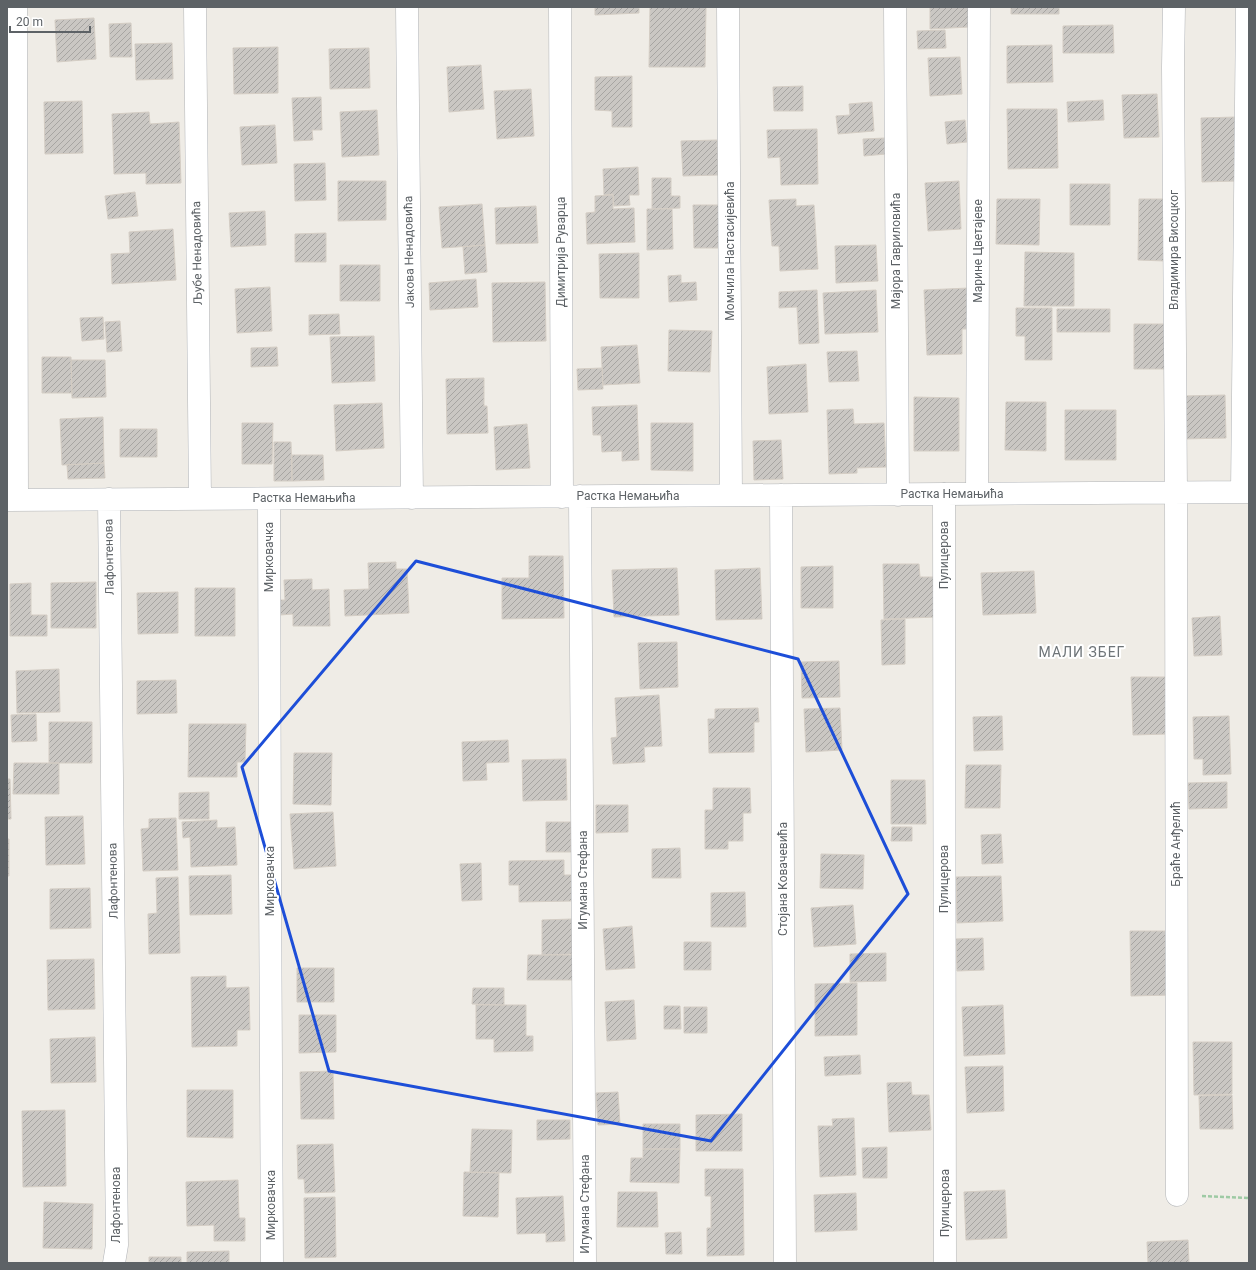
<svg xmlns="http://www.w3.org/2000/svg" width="1256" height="1270" font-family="Roboto,sans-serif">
<defs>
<pattern id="building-hatch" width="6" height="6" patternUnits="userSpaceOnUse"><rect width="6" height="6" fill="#cac7c3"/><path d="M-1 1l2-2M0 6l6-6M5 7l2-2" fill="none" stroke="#a7a5a2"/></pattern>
</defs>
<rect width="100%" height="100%" fill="#efece6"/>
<path fill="url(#building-hatch)" stroke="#d4cdc4" d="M595,7H639V13L595,15Z
M650,7H706L705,67H649Z
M930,7H969V27L930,29Z
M1011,7H1059V14H1011Z
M94,18L96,59L57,62L55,20Z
M131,23L132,57H110L109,24Z
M1113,25L1114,53H1063V26Z
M945,30L946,48L918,49L917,31Z
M172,43L173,79L136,80L135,44Z
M1052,45L1053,82L1007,83V46Z
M278,47V93L234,94L233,48Z
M369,48L370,88L330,89L329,49Z
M960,57L962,94L930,96L928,58Z
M481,65L484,109L449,112L447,67Z
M632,76V127H612V111L595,110V77Z
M803,86V111H774L773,87Z
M531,89L534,136L497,139L494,91Z
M1157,94L1159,137L1124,138L1122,95Z
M321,97L322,130H312L313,140L294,141L292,98Z
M1103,100L1104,120L1068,122L1067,102Z
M82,101L83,153L45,154L44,102Z
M872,102L874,131L838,134L836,116L850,115L849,104Z
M1007,109H1057L1058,168L1008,169Z
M377,110L379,155L342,157L340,112Z
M149,112L150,124L179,122L181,183L146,184V173L114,174L112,114Z
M1236,117L1237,181L1202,182L1201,118Z
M965,120L967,142L947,144L945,122Z
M275,125L277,163L242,165L240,127Z
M817,129L818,184L781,185L780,157L768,158L767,130Z
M885,138L886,154L864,156L863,139Z
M717,140L718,175L683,176L681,141Z
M325,163L326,200L295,201L294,164Z
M638,167L639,195H629L630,205L614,206L613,194L604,195L603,169Z
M652,178H671V196H680V208L652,209Z
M338,181H386V220L338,221Z
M959,181L961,229L928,231L925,183Z
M1070,184H1110V225H1070Z
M135,192L138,216L108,219L105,196Z
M613,195V209L634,208L635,242L587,244L586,213L595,212V196Z
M796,199V206L814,205L818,269L780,271L779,246H772L769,200Z
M997,199H1040L1039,245L996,244Z
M1139,199H1166L1165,261L1138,260Z
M482,204L485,245L442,248L439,207Z
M693,205H722L723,248H694Z
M536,206L538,243L496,244L495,208Z
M647,209H672L673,249L647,250Z
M265,211L266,245L231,247L229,213Z
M173,229L176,280L112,284L111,254L130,253L129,232Z
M326,233V262H295V234Z
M485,245L487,272L465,274L463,247Z
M876,245L878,281L836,283L835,246Z
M1025,252L1074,253V306H1024Z
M639,253V298H600L599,254Z
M340,265H380V301H340Z
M681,275V283L696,282L697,300L669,302L668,276Z
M476,279L478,307L430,310L429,283Z
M545,282L546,341L493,342L492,283Z
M270,287L272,331L237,333L235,289Z
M969,288L971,329H962V354L927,355L924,290Z
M817,290L819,343L799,344L797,307L779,308V292Z
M876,290L878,332L825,334L823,293Z
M1016,308H1052V360H1025V336H1016Z
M1057,309H1110V332H1057Z
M339,314L340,334L309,335V315Z
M103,317L104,339L82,341L80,318Z
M120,321L122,351L107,352L105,322Z
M1134,324H1166L1165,369H1134Z
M669,330L712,331L710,372L668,371Z
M374,336L375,381L332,383L330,337Z
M637,345L640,383L603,385L601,347Z
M277,347L278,366L251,367V348Z
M857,351L859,381L829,382L827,352Z
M42,357H71L72,393H42Z
M71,360H105L106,397L72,398Z
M806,364L808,412L769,414L767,367Z
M602,368L603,389L578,390L577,369Z
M484,378V406H487L488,433L447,434L446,379Z
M1225,395L1226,438L1184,439L1183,396Z
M914,397L959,398V451H914Z
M1006,402H1046V451L1005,450Z
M382,403L384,448L336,451L334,405Z
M637,405L639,460L622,461V451L602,452L601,435H593L592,407Z
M853,409L854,424L884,423L886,467L857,468V473L829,474L827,410Z
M1065,410H1116V460H1065Z
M103,417L104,463L62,465L60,419Z
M242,423H273L272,464H242Z
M651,423H693V471L651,470Z
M527,424L530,468L496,470L494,427Z
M120,429H157V457H120Z
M781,440L783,479L754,480L753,441Z
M274,442H291L292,481H274Z
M292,455H323L324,480L292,481Z
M104,463L105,478L68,479L67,465Z
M529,556H563L564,618L502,619V578H529Z
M396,562V569H407L409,613L345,616L344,590L369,589L368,563Z
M883,564H919L920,577H935L936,617L884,619Z
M833,566V608H801V567Z
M677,568L679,615L614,617L612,570Z
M760,568L762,619L716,620L715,570Z
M1034,571L1036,613L983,615L981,573Z
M312,579V590L329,589L330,626H293V614L280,615V600H285L284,580Z
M96,582V628H51V583Z
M31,583V615H47V636H10V584Z
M195,588H235V636H195Z
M178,592V633L138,634L137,593Z
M1220,616L1222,655L1194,656L1192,618Z
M905,619V664L882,665L881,620Z
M677,642L678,687L640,689L638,643Z
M839,661L840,697L802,698L801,662Z
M59,669L60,712L17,713L16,671Z
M1131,677H1166L1167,734L1133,735Z
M176,680L177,713L137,714V681Z
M659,695L662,746L644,747L645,762L613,764L611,738L617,737L615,698Z
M758,708L759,722H754V752L709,753L708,719H715V709Z
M840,708L842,750L806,752L804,709Z
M36,714L37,741L12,742L11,715Z
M1002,716L1003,750L974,751L973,717Z
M1229,716L1231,774L1203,775V759H1194L1193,717Z
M49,722H92V763H49Z
M189,724H246L245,762H237V777H188Z
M508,740L509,762L486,763L487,780L463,781L462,742Z
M294,753H332L331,805L293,804Z
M566,759L567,800L523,801L522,760Z
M14,763H59V794H13Z
M966,765H1001L1000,808H965Z
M7,779H10L11,819H7Z
M891,780H925L926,824H891Z
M1227,782V808L1189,809L1188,783Z
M713,788H750L751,813H743V841H728V849H705V810H713Z
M209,792V819H179V793Z
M596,805H628V832L596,833Z
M333,812L336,866L294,869L290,814Z
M83,816L85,864L46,865L45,817Z
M176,818L178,870L143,871L141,829L149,828V819Z
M217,820V828L235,827L237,865L191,867L190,837L183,838L182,822Z
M546,822H571V852H546Z
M892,827H912V841H891Z
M1001,834L1003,863L982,864L981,835Z
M7,839H9V876H7Z
M680,848L681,878H652V849Z
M821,854L864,855L863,889L820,888Z
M564,860V875H573V901L519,902V885H509V861Z
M481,863L482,900L462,901L460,864Z
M231,875L232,914L190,915L189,876Z
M1001,876L1003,921L957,923L956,877Z
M178,877L180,953L149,954L148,914L157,913L156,878Z
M90,888L91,928L50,929V889Z
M745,892L746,927H711V893Z
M853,905L856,944L814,947L811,908Z
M572,919V954L542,955V920Z
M632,926L635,968L606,970L603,929Z
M1130,931H1170L1171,995L1131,996Z
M983,938L984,970L957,971L956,939Z
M684,942H711V970H684Z
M886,953V981L850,982V954Z
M528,955H573V980H527Z
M94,959L95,1009L48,1010L47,960Z
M297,968H334V1002H297Z
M226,976V988L249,987L250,1030H237V1046L192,1047L191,977Z
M857,983V1035L815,1036V984Z
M473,988H504V1005L472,1004Z
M634,1000L636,1039L607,1041L605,1002Z
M476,1005H526V1036H533V1051L494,1052V1039H476Z
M1003,1005L1005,1054L964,1056L962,1007Z
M664,1006H680L681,1029H664Z
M684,1007H707V1033H684Z
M299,1015H336V1052L299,1053Z
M95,1037L96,1082L51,1083L50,1039Z
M1193,1042H1232V1094L1194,1095Z
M860,1055L861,1074L825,1076L824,1057Z
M1003,1066L1004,1111L967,1113L965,1067Z
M333,1071L334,1119H301L300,1072Z
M911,1082L912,1095H929L931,1130L889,1132L887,1083Z
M187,1090H233V1138L187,1137Z
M618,1092L620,1124L598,1125L596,1093Z
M1232,1095L1233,1129H1200L1199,1096Z
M65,1110L66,1186L23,1187L22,1111Z
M742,1114V1151H696V1115Z
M854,1118L856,1175L820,1177L818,1126H833L832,1119Z
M537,1120H570V1139L537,1140Z
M643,1124H680V1149H643Z
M472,1129L512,1130L511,1173L470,1172Z
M333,1144L335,1192L305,1193L304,1179H298L297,1145Z
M887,1147V1178H863L862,1148Z
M643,1149H680L679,1183L630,1182L631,1158H643Z
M705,1169H743L744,1255L707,1256V1228H711V1196H705Z
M464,1172L499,1173L498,1217L463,1216Z
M238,1180L239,1218H245V1241H214V1225L187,1226L186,1182Z
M1005,1190L1007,1238L966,1240L964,1192Z
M618,1192H657L658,1227H617Z
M856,1193L857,1230L815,1232L814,1195Z
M563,1196L565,1241L546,1242V1233L517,1234L516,1198Z
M335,1197L336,1257L305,1258L304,1198Z
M44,1202L93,1204L92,1249L43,1248Z
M681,1232L682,1254H666L665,1233Z
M1188,1240L1189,1263H1148L1147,1242Z
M229,1251V1263H187V1252Z
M149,1257H181V1263H149Z"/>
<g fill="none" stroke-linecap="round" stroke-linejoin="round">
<defs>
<path id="street" d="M16,7L17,500
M195,7L200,499
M407,7L412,498
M560,7L562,497
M728,7L731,495
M895,7L898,495
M1174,7L1173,67L1176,493L1177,1195
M1242,492L1247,7
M944,494L945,1263
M977,494L979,7
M781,495L785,1263
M580,496L585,1263
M109,499L117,1245L114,1263
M269,499L270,876L272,1263
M7,500L1249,492"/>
</defs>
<use href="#street" stroke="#b1b4b8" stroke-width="23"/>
<path stroke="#9ecaa4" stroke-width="2.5" stroke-dasharray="4 2" stroke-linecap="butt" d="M1202,1196L1249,1198"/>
<use href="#street" stroke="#fff" stroke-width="22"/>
</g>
<path fill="none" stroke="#1d4ed8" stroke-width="3" stroke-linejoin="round" d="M416,561L798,659L908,894L711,1141L329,1071L242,767Z"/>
<g text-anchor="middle" stroke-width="4" stroke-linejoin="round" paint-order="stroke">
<g font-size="12" fill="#5d6266" stroke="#fff">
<text transform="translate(1174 250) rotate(-90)" y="4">Владимира Висоцког</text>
<text transform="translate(730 251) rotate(-90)" y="4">Момчила Настасијевића</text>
<text transform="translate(896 251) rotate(-90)" y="4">Мајора Гавриловића</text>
<text transform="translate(978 251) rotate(-90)" y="4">Марине Цветајеве</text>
<text transform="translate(409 252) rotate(-91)" y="4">Јакова Ненадовића</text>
<text transform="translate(561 252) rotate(-90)" y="4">Димитрија Руварца</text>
<text transform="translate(197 253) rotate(-91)" y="4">Љубе Ненадовића</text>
<text x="952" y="498">Растка Немањића</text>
<text x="628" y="500">Растка Немањића</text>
<text x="304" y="502">Растка Немањића</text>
<text transform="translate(944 555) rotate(-90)" y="4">Пулицерова</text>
<text transform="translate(109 557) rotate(-91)" y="4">Лафонтенова</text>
<text transform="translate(269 557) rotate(-90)" y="4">Мирковачка</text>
<text transform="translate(1176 844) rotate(-90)" y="4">Браће Анђелић</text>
<text transform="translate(783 879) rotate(-90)" y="4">Стојана Ковачевића</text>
<text transform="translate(944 879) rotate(-90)" y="4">Пулицерова</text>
<text transform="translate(583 880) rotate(-90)" y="4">Игумана Стефана</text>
<text transform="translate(113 881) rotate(-91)" y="4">Лафонтенова</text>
<text transform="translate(270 881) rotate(-90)" y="4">Мирковачка</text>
<text transform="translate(945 1203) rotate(-90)" y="4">Пулицерова</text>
<text transform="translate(585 1204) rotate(-90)" y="4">Игумана Стефана</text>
<text transform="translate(116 1205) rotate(-90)" y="4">Лафонтенова</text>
<text transform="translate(271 1205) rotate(-90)" y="4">Мирковачка</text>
</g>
<g font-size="14" letter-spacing="1" fill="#6e7478" stroke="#fff">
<text x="1082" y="657">МАЛИ ЗБЕГ</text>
</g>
</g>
<rect width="1256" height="1270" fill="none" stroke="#5d6266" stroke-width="16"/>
<path d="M10 26v6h80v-6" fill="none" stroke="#5d6266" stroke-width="2"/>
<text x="16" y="26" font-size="12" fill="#5d6266" stroke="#ffffff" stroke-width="3" paint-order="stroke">20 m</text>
</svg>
